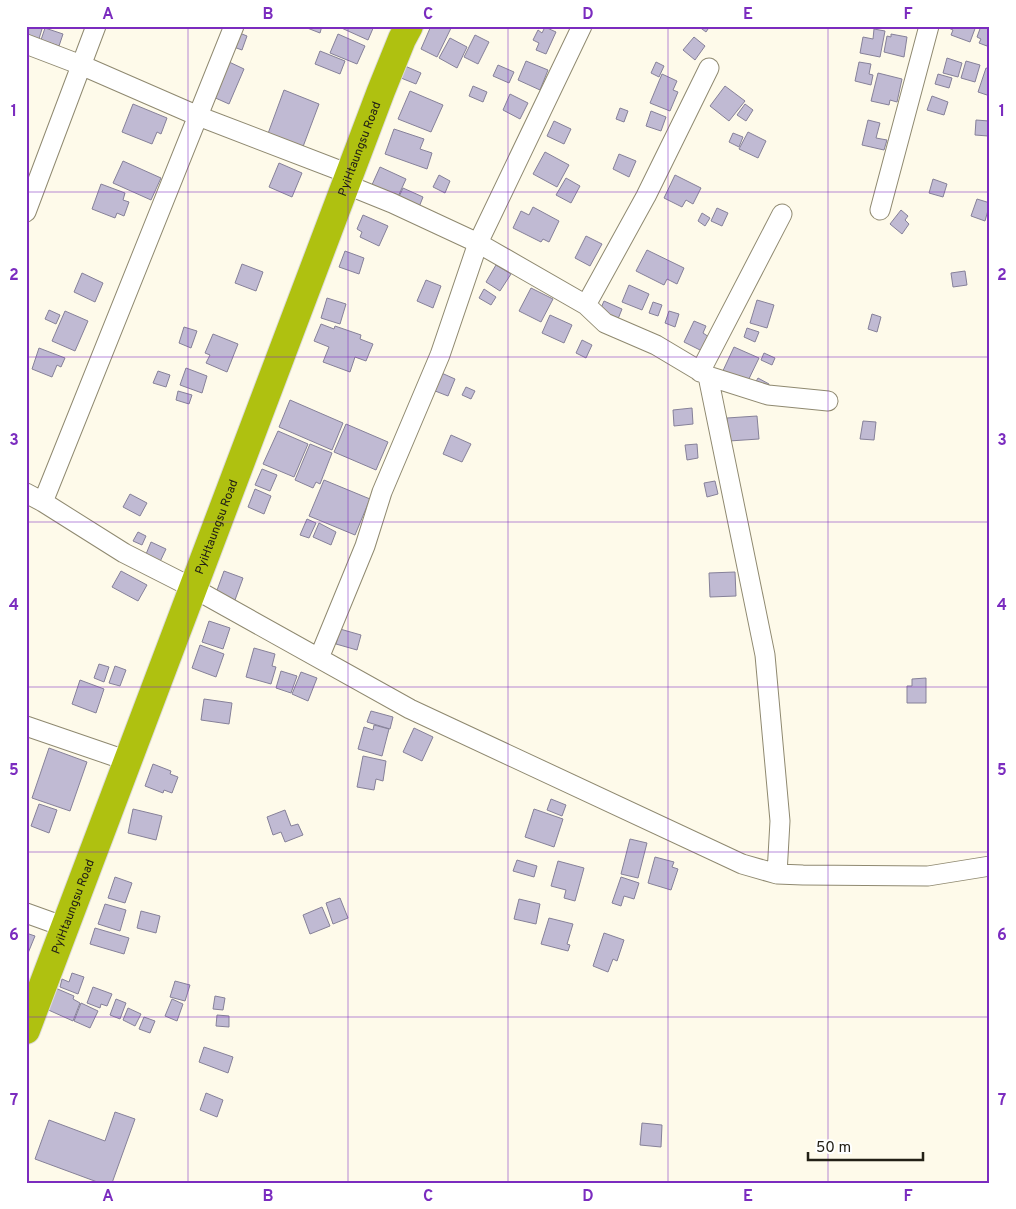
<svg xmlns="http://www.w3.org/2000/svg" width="1016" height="1209" font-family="Overpass,sans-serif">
<rect width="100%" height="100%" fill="#fefaea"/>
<path fill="#c0bad3" stroke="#868199" d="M26,26H38V28L42,29L38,42L26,38Z
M302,26H322L320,33Z
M337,26H374L368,40Z
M431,26H452L437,57L421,49Z
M698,26H710L706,32Z
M944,26H976L970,42L951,35L953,30Z
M981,26L990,27V36L987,46L979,43L981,39L977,37Z
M545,27L556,32L546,54L536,50L539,43L533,40L538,30L542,33Z
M45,28L63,34L59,46L41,40Z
M874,29L885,31L880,57L860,53L863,37L873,39Z
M237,32L247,36L242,50L231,46Z
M338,34L365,46L357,64L330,53Z
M891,34L907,37L904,57L884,52L887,36L891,37Z
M475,35L489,42L478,64L464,57Z
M694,37L705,46L695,60L683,50Z
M450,38L467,47L457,68L439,58Z
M320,51L345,61L340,74L315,64Z
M947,58L962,63L958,77L943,73Z
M227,61L244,69L229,104L211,96Z
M526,61L548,70L540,90L518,80Z
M966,61L980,65L975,82L961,78Z
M656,62L664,66L659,77L651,73Z
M859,62L871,64L869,74L873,75L871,85L855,81Z
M498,65L514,72L509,83L493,76Z
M405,66L421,73L416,84L401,78Z
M986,68L990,69V96L978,92Z
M878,73L902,79L897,102L890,100L889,105L871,101Z
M662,74L677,81L673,90L678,92L670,111L650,103Z
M938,74L952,78L949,88L935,84Z
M473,86L487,92L483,102L469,96Z
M725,86L745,101L729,121L710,106Z
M284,90L319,104L301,152L266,139Z
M410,91L443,105L431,132L398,119Z
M510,94L528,103L520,119L503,110Z
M932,96L948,102L944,115L927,110Z
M133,104L167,118L161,134L157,132L152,144L122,132Z
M745,104L753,110L746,121L737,115Z
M620,108L628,111L624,122L616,119Z
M651,111L666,117L661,131L646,126Z
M868,120L880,123L876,138L887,140L884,150L862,145Z
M976,120L989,121L988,136L975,135Z
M554,121L571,129L564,144L547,136Z
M394,129L424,139L420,149L432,153L427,169L385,154Z
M748,132L766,141L758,158L739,149Z
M733,133L743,137L739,147L729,142Z
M545,152L569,165L557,187L533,174Z
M619,154L636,161L629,177L613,169Z
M123,161L161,178L151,200L113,183Z
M279,163L302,173L292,197L269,187Z
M380,167L406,179L397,199L371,187Z
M439,175L450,181L445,193L433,187Z
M675,175L701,188L693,204L686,200L682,207L664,198Z
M566,178L580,186L571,203L556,195Z
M933,179L947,184L943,197L929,193Z
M101,184L125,193L123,200L129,202L124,216L117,213L115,218L92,209Z
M403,188L423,197L417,212L396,203Z
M977,199L990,203L985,221L971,216Z
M533,207L559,221L549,242L543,239L541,242L513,228L521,211L529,215Z
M717,208L728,213L722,226L711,221Z
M901,210L908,216L905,220L909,224L902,234L890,224Z
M702,213L710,218L705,226L698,221Z
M363,215L388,226L379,246L360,237L362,232L357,229Z
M586,236L602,244L590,266L575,258Z
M647,250L684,268L677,284L667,279L664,285L636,271Z
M345,251L364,258L359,274L339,267Z
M242,264L263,272L256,291L235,283Z
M496,265L511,274L500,291L486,282Z
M965,271L967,285L953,287L951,273Z
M82,273L103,283L95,302L74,292Z
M426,280L441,286L433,308L417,301Z
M629,285L649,294L642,310L622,302Z
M531,288L553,299L541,322L519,311Z
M484,289L496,297L491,305L479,298Z
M327,298L346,304L340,324L321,318Z
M757,300L774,305L767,328L750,323Z
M604,301L622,309L616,324L598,315Z
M653,302L662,305L658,316L649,313Z
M49,310L60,315L56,324L45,319Z
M65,311L88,321L75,351L52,341Z
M669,311L679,314L675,327L665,323Z
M872,314L881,317L877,332L868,329Z
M550,315L572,325L564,343L542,333Z
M694,321L706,326L703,333L709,337L702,351L684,342Z
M321,324L334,329L335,326L361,335L360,339L373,344L366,361L355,357L350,372L323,362L329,347L314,341Z
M184,327L197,331L191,348L179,343Z
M747,328L759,332L755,342L744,337Z
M213,334L238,344L227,372L206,363L210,355L205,353Z
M582,340L592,345L586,358L576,353Z
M734,347L759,358L745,387L721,375Z
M39,348L65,358L61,367L57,365L52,377L32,369Z
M764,353L775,358L772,365L761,360Z
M186,368L207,376L202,393L180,385Z
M158,371L170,375L166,387L153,383Z
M437,371L455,379L448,396L430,389Z
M758,378L769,384L764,393L753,387Z
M466,387L475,391L471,399L462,395Z
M178,391L192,395L189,404L176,400Z
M290,400L343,423L332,450L279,427Z
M692,408L693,424L674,426L673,410Z
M757,416L759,439L729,441L727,418Z
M863,421L876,422L874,440L860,439Z
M346,424L388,442L376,470L334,452Z
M278,431L308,444L294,477L263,464Z
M451,435L471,444L462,462L443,454Z
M310,444L332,453L320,484L316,482L313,488L295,480Z
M697,444L698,458L687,460L685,445Z
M262,469L277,475L270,491L255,485Z
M324,480L370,499L355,535L309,516Z
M715,481L718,494L707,497L704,483Z
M255,489L271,496L264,514L248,507Z
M130,494L147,503L140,516L123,507Z
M307,519L316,523L309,538L300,535Z
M319,523L336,532L331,545L313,537Z
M138,532L146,536L142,545L133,541Z
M151,542L166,549L158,566L144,559Z
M121,571L147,585L138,601L112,587Z
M224,571L243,578L235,600L216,593Z
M735,572L736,596L710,597L709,573Z
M209,621L230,628L223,649L202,642Z
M340,629L361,635L357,650L336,644Z
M200,645L224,654L216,677L192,668Z
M254,648L275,654L272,666L276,667L271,684L246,677Z
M99,664L109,667L104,682L94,678Z
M115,666L126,670L120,686L109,683Z
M281,671L297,676L291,693L276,688Z
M301,672L317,678L308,701L292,694Z
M926,678V703H907V686H912V679Z
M80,680L104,689L96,713L72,704Z
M204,699L232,703L229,724L201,720Z
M371,711L393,717L390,729L367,722Z
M374,725L389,729L382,756L358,749L364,727L373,730Z
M414,728L433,737L422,761L403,752Z
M49,748L87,762L70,811L32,798Z
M363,756L386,761L383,781L376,779L374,790L357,787Z
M153,764L171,771L170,774L178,777L172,793L164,790L163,793L145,786Z
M551,799L566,805L562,816L547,810Z
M39,804L57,810L49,833L31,826Z
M133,809L162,816L156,840L128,833Z
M534,809L563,819L554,847L525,837Z
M285,810L291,826L298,824L303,835L285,842L281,832L273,835L267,817Z
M630,839L647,843L638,878L621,874Z
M655,857L674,862L672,867L678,869L671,890L648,883Z
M517,860L537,866L534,877L513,871Z
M558,861L584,868L575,901L564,898L566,890L551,886Z
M115,877L132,883L125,903L108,898Z
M621,877L639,883L634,899L624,896L621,906L612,903Z
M340,898L348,918L333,924L326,903Z
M519,899L540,904L536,924L514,919Z
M105,904L126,910L120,931L98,924Z
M322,907L330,926L310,934L303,915Z
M141,911L160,916L156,933L137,928Z
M549,918L573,924L567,944L570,945L568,951L541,944Z
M95,928L129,938L124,954L90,944Z
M26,933L35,936L26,958Z
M604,933L624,940L617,961L613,959L608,972L593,966Z
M72,973L84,977L78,994L60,987L62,979L69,982Z
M175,981L190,985L185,1001L170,997Z
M53,987L74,996L73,999L80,1003L73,1021L44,1008Z
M93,987L112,994L107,1006L101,1004L100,1008L87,1003Z
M215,996L225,998L223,1010L213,1009Z
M116,999L126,1003L120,1019L110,1015Z
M172,999L183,1004L177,1021L165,1016Z
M81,1003L98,1011L90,1028L74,1021Z
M128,1008L141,1014L135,1026L123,1020Z
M217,1015L229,1016V1027L216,1026Z
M144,1017L155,1021L150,1033L139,1029Z
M204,1047L233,1057L228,1073L199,1062Z
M206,1093L223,1100L217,1117L200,1110Z
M115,1112L135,1119L112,1183H100L35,1159L49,1120L105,1141Z
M642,1123L662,1125L661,1147L640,1145Z"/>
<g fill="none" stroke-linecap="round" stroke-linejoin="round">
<defs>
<path id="street" d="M26,44L81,65L198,116L349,174
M345,184L392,203L478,243L586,305L605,323L656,345L708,376L768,395L828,401
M880,210L929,26
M26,212L96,26
M586,305L646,196L709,68
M700,372L782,214
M708,376L765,655L780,821L777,874
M26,493L43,502L124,553L193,588L410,709L742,864L777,874L803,875L928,876L990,866
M43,502L234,26
M319,658L365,546L382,492L440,355L478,243L582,26
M26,726L128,761
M26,913L65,927"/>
<g id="highway">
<path id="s1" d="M26,1030L381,91L402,39L409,26"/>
</g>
</defs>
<use href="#street" stroke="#8f8970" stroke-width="21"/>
<use href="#highway" stroke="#dcdbda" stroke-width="30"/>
<use href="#street" stroke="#fff" stroke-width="19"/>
<use href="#highway" stroke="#afc110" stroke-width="28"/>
</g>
<path fill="none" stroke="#7b2cbf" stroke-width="1" stroke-opacity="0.55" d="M188,26V1183M348,26V1183M508,26V1183M668,26V1183M828,26V1183M26,192H990M26,357H990M26,522H990M26,687H990M26,852H990M26,1017H990"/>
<g text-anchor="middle" stroke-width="4" stroke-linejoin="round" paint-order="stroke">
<g font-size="12" fill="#232016" stroke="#fff">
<text dy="4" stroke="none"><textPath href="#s1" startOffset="942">PyiHtaungsu Road</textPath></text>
<text dy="4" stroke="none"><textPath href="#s1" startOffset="538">PyiHtaungsu Road</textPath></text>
<text dy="4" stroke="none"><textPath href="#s1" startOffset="132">PyiHtaungsu Road</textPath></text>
</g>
</g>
<rect width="1016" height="1209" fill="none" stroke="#ffffff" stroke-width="55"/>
<path d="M808 1152v8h115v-8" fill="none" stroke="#232016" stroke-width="2.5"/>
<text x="816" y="1152" font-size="15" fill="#232016" stroke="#ffffff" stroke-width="4" paint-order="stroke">50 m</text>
<rect x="28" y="28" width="960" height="1154" fill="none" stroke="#7b2cbf" stroke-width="2"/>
<g font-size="16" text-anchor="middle" font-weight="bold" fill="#7b2cbf">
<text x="108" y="19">A</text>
<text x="268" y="19">B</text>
<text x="428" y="19">C</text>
<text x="588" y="19">D</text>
<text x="748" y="19">E</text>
<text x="908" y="19">F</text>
<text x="14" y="116">1</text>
<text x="1002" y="116">1</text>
<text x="14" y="280">2</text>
<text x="1002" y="280">2</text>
<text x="14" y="445">3</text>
<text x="1002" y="445">3</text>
<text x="14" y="610">4</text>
<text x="1002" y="610">4</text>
<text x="14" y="775">5</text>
<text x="1002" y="775">5</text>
<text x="14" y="940">6</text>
<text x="1002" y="940">6</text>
<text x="14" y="1105">7</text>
<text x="1002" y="1105">7</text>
<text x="108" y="1201">A</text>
<text x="268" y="1201">B</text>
<text x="428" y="1201">C</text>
<text x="588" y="1201">D</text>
<text x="748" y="1201">E</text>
<text x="908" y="1201">F</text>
</g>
</svg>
